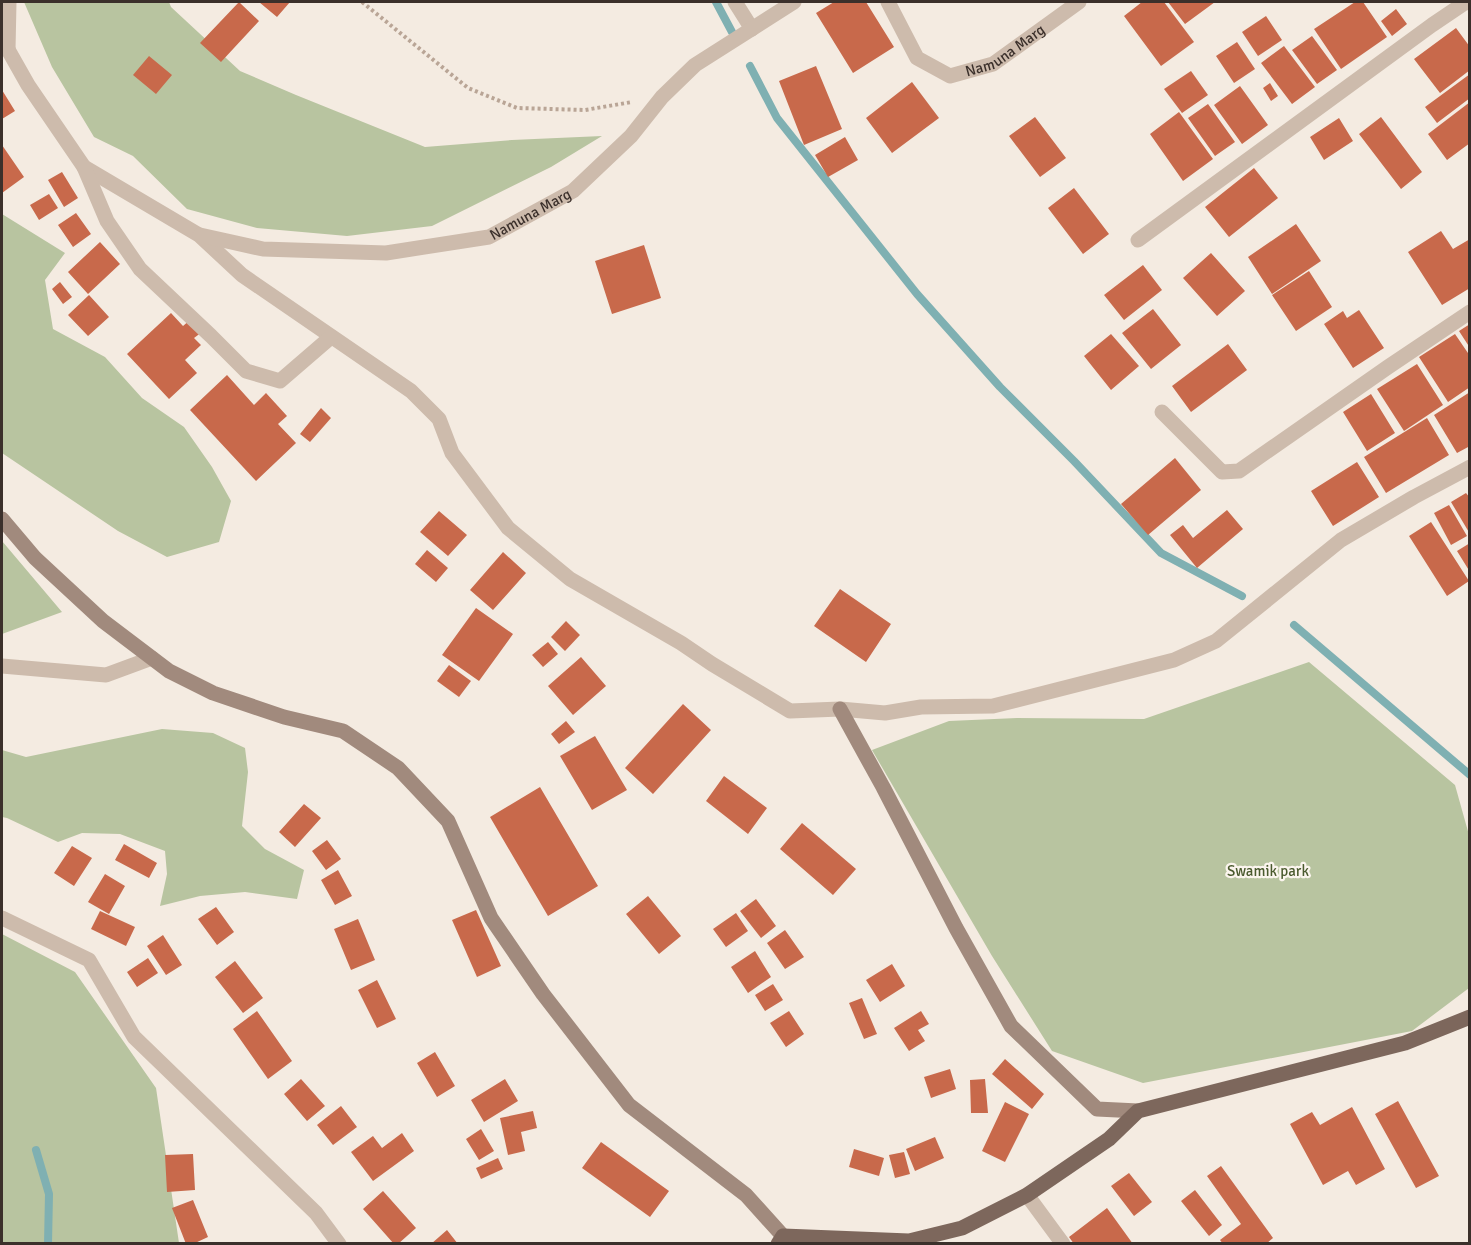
<svg xmlns="http://www.w3.org/2000/svg" width="1471" height="1245" font-family="Signika,sans-serif">
<rect width="100%" height="100%" fill="#f4ebe1"/>
<path fill="#b8c4a0" d="M24,2H169L171,7L240,71L296,95L425,147L512,140L602,136L551,167L432,226L347,236L257,228L187,209L133,156L94,137L52,67Z
M2,214L65,253L45,280L53,329L105,357L142,398L184,427L212,467L231,501L219,542L167,557L118,531L2,453Z
M2,541L62,612L2,634Z
M1309,662L1455,785L1469,835V988L1412,1031L1143,1083L1052,1051L992,956L872,750L949,721L1017,718L1144,719Z
M162,729L213,733L245,748L248,772L242,826L265,849L304,870L297,899L245,892L200,896L160,906L167,874L165,851L120,834L82,833L58,842L7,818L2,817V750L26,757Z
M2,934L75,972L156,1088L179,1243H2Z"/>
<g fill="none" stroke-linecap="round" stroke-linejoin="round">
<path stroke="#7fb0b2" stroke-width="8" d="M716,2L732,32
M750,66L777,118L917,294L1000,387L1074,461L1161,553L1242,596
M1294,625L1470,775
M36,1150L49,1194L48,1244"/>
</g>
<path fill="#c8694b" d="M239,2L259,21L221,62L200,43Z
M259,2H290L277,17Z
M834,2H866L894,47L853,73L816,13Z
M1142,2H1164L1194,42L1161,66L1124,16Z
M1168,2H1215L1185,24Z
M1355,2H1363L1387,37L1341,69L1314,29Z
M1396,9L1407,24L1392,36L1381,21Z
M1266,16L1282,40L1258,56L1242,32Z
M1456,28L1470,47V70L1440,93L1414,59Z
M1312,36L1337,70L1317,84L1292,50Z
M1237,42L1255,69L1234,83L1216,56Z
M1284,46L1315,87L1292,104L1261,63Z
M149,56L172,75L156,94L133,75Z
M816,66L842,129L804,145L779,81Z
M1191,71L1208,95L1182,113L1164,89Z
M1470,74V98L1437,123L1425,107Z
M912,82L939,118L892,153L866,118Z
M1270,83L1278,96L1271,101L1263,88Z
M1240,86L1268,125L1242,144L1214,105Z
M2,90L15,111L2,119Z
M1470,102V143L1447,160L1428,134Z
M1208,104L1235,142L1215,156L1188,118Z
M1179,112L1213,159L1183,181L1150,134Z
M1035,117L1066,158L1040,177L1009,136Z
M1381,117L1422,172L1401,189L1359,134Z
M1339,118L1353,141L1324,160L1310,137Z
M845,137L858,160L828,177L815,155Z
M2,145L24,177L2,193Z
M1254,168L1278,198L1229,237L1205,207Z
M62,172L78,198L64,207L48,180Z
M1074,188L1109,234L1083,254L1048,208Z
M49,194L58,208L39,220L30,205Z
M76,213L91,234L73,247L58,225Z
M1296,224L1321,261L1272,294L1248,257Z
M1441,231L1453,249L1470,239V288L1442,305L1408,252Z
M100,242L120,264L88,294L68,272Z
M644,245L661,298L612,314L595,261Z
M1211,253L1245,291L1217,316L1183,278Z
M1143,265L1162,290L1124,320L1104,295Z
M1309,271L1332,307L1296,331L1272,295Z
M60,282L72,297L63,304L52,289Z
M89,295L109,317L88,336L68,315Z
M1153,309L1181,345L1151,369L1122,333Z
M1359,310L1384,348L1353,368L1324,324L1343,311L1347,318Z
M171,313L183,326L190,320L202,332L194,338L201,345L185,360L197,373L169,399L127,354Z
M1470,324V348L1459,331Z
M1111,334L1139,366L1111,390L1084,356Z
M1455,334L1470,356V387L1448,402L1419,357Z
M1228,344L1247,370L1191,412L1172,386Z
M1417,364L1443,405L1404,431L1377,389Z
M227,375L254,405L266,393L287,416L278,424L296,443L256,481L190,410Z
M1470,392V446L1457,453L1434,415Z
M1371,394L1395,433L1367,451L1343,412Z
M321,408L331,418L310,442L300,434Z
M1427,418L1449,455L1386,493L1364,457Z
M1175,458L1201,490L1148,535L1121,504Z
M1357,462L1379,497L1333,526L1311,491Z
M1466,493L1470,498V534L1451,502Z
M1449,505L1467,536L1451,545L1434,513Z
M1227,510L1243,529L1197,568L1170,535L1183,525L1193,538Z
M439,511L467,535L448,556L420,532Z
M1431,522L1469,581L1447,596L1409,536Z
M1470,543V572L1457,551Z
M427,550L448,568L436,582L415,564Z
M503,552L526,573L493,610L470,590Z
M840,589L891,624L866,662L814,626Z
M476,608L513,634L479,681L442,655Z
M566,621L580,635L565,651L551,637Z
M548,642L558,654L543,667L532,655Z
M581,657L606,686L573,715L548,686Z
M449,665L471,681L459,697L437,681Z
M683,704L711,730L653,794L625,768Z
M566,721L575,732L559,744L551,734Z
M595,736L627,790L592,810L560,756Z
M724,776L767,808L748,834L706,801Z
M540,787L598,886L548,916L490,817Z
M304,804L321,818L295,847L279,832Z
M802,823L856,869L833,895L780,849Z
M327,840L341,859L326,870L312,851Z
M124,844L157,863L149,878L115,860Z
M72,846L92,858L74,886L54,873Z
M338,870L352,896L335,905L321,880Z
M105,874L125,886L109,914L88,902Z
M648,896L681,936L659,954L626,914Z
M756,899L776,926L761,938L740,911Z
M216,907L234,932L217,945L198,919Z
M476,910L501,966L477,977L452,920Z
M100,911L135,927L126,946L91,929Z
M736,913L748,931L726,947L713,929Z
M358,919L375,960L351,970L334,929Z
M785,930L804,957L785,969L767,943Z
M163,935L182,965L166,975L147,946Z
M755,951L771,977L748,993L731,967Z
M148,958L158,973L137,987L127,972Z
M235,961L263,998L243,1013L215,977Z
M892,964L905,986L880,1002L866,980Z
M377,980L396,1019L377,1028L358,990Z
M773,984L783,1000L765,1011L755,995Z
M862,998L877,1034L864,1039L849,1003Z
M257,1011L292,1061L268,1079L233,1029Z
M789,1011L804,1034L786,1047L770,1023Z
M921,1011L929,1024L918,1030L925,1041L909,1051L894,1028Z
M435,1052L455,1086L437,1097L417,1063Z
M1005,1059L1044,1094L1032,1109L992,1074Z
M950,1069L956,1089L931,1098L924,1077Z
M301,1079L325,1106L307,1121L284,1094Z
M505,1079L518,1101L484,1122L471,1100Z
M985,1079L988,1113H971L970,1080Z
M1398,1101L1439,1176L1416,1188L1375,1114Z
M1005,1102L1029,1114L1005,1162L982,1151Z
M341,1106L357,1127L333,1145L317,1125Z
M1352,1107L1385,1169L1356,1185L1348,1171L1323,1185L1290,1124L1312,1112L1320,1125Z
M533,1111L537,1128L521,1132L525,1151L508,1155L500,1118Z
M481,1129L494,1151L479,1160L466,1139Z
M402,1133L414,1151L373,1181L351,1152L373,1136L382,1148Z
M935,1137L944,1158L915,1171L906,1149Z
M601,1142L669,1191L650,1217L582,1168Z
M854,1149L884,1158L879,1176L849,1167Z
M904,1152L910,1174L895,1178L889,1155Z
M193,1154L195,1190L167,1192L165,1155Z
M498,1158L503,1169L481,1179L476,1168Z
M1221,1166L1273,1238L1266,1244H1223L1220,1240L1241,1224L1207,1176Z
M1129,1173L1152,1202L1134,1216L1111,1186Z
M1195,1190L1222,1225L1209,1236L1181,1201Z
M383,1191L416,1228L398,1244H394L363,1209Z
M193,1200L208,1237L193,1244H186L172,1208Z
M1107,1208L1133,1244H1074L1069,1237Z
M447,1230L458,1244H431Z"/>
<g fill="none" stroke-linecap="round" stroke-linejoin="round">
<path stroke="#b9a596" stroke-width="4" stroke-dasharray="3 3" stroke-linecap="butt" d="M362,2L468,88L517,108L585,110L632,102"/>
<g stroke="#cdbbac" stroke-width="15">
<path d="M735,2L752,29"/>
<path id="s1" d="M888,2L917,58L950,76L993,64L1079,2"/>
<path d="M2,39L28,85L84,167L199,235L242,275L411,391L439,419L452,453L508,528L570,579L681,643L712,664L790,711L840,709L885,713L921,707L993,706L1174,660L1216,641L1341,540L1414,497L1470,467"/>
<path d="M8,50L9,2"/>
<path d="M84,167L107,221L140,269L211,336L246,371L280,381L331,337"/>
<path id="s2" d="M200,235L263,249L386,253L489,237L573,191L631,136L662,97L695,65L794,2"/>
<path d="M1138,240L1432,25L1466,2L1470,3"/>
<path d="M1162,412L1222,472L1239,471L1388,367L1470,312"/>
<path d="M2,666L106,675L152,658"/>
<path d="M2,918L89,960L134,1037L316,1213L339,1244"/>
<path d="M1027,1195L1063,1244"/>
</g>
<path stroke="#a18a7d" stroke-width="15" d="M2,519L35,558L103,621L169,671L213,693L284,717L343,731L398,768L448,821L491,918L543,994L629,1105L746,1195L783,1236
M840,709L883,787L956,928L1011,1026L1097,1109L1138,1111"/>
<path stroke="#7d675c" stroke-width="15" d="M778,1244L783,1236L909,1241L962,1228L1027,1195L1109,1139L1138,1111L1405,1043L1470,1017"/>
</g>
<g text-anchor="middle" stroke-width="4.5" stroke-linejoin="round" paint-order="stroke">
<g font-size="15" fill="#3b302b" stroke="#fbf5ee">
<text dy="5" stroke="none"><textPath href="#s1" startOffset="162">Namuna Marg</textPath></text>
<text dy="5" stroke="none"><textPath href="#s2" startOffset="339">Namuna Marg</textPath></text>
</g>
<g font-size="15" fill="#4a5a2e" stroke="#fbf5ee">
<text x="1268" y="876">Swamik park</text>
</g>
</g>
<rect width="1471" height="1245" fill="none" stroke="#3b302b" stroke-width="6"/>
</svg>
